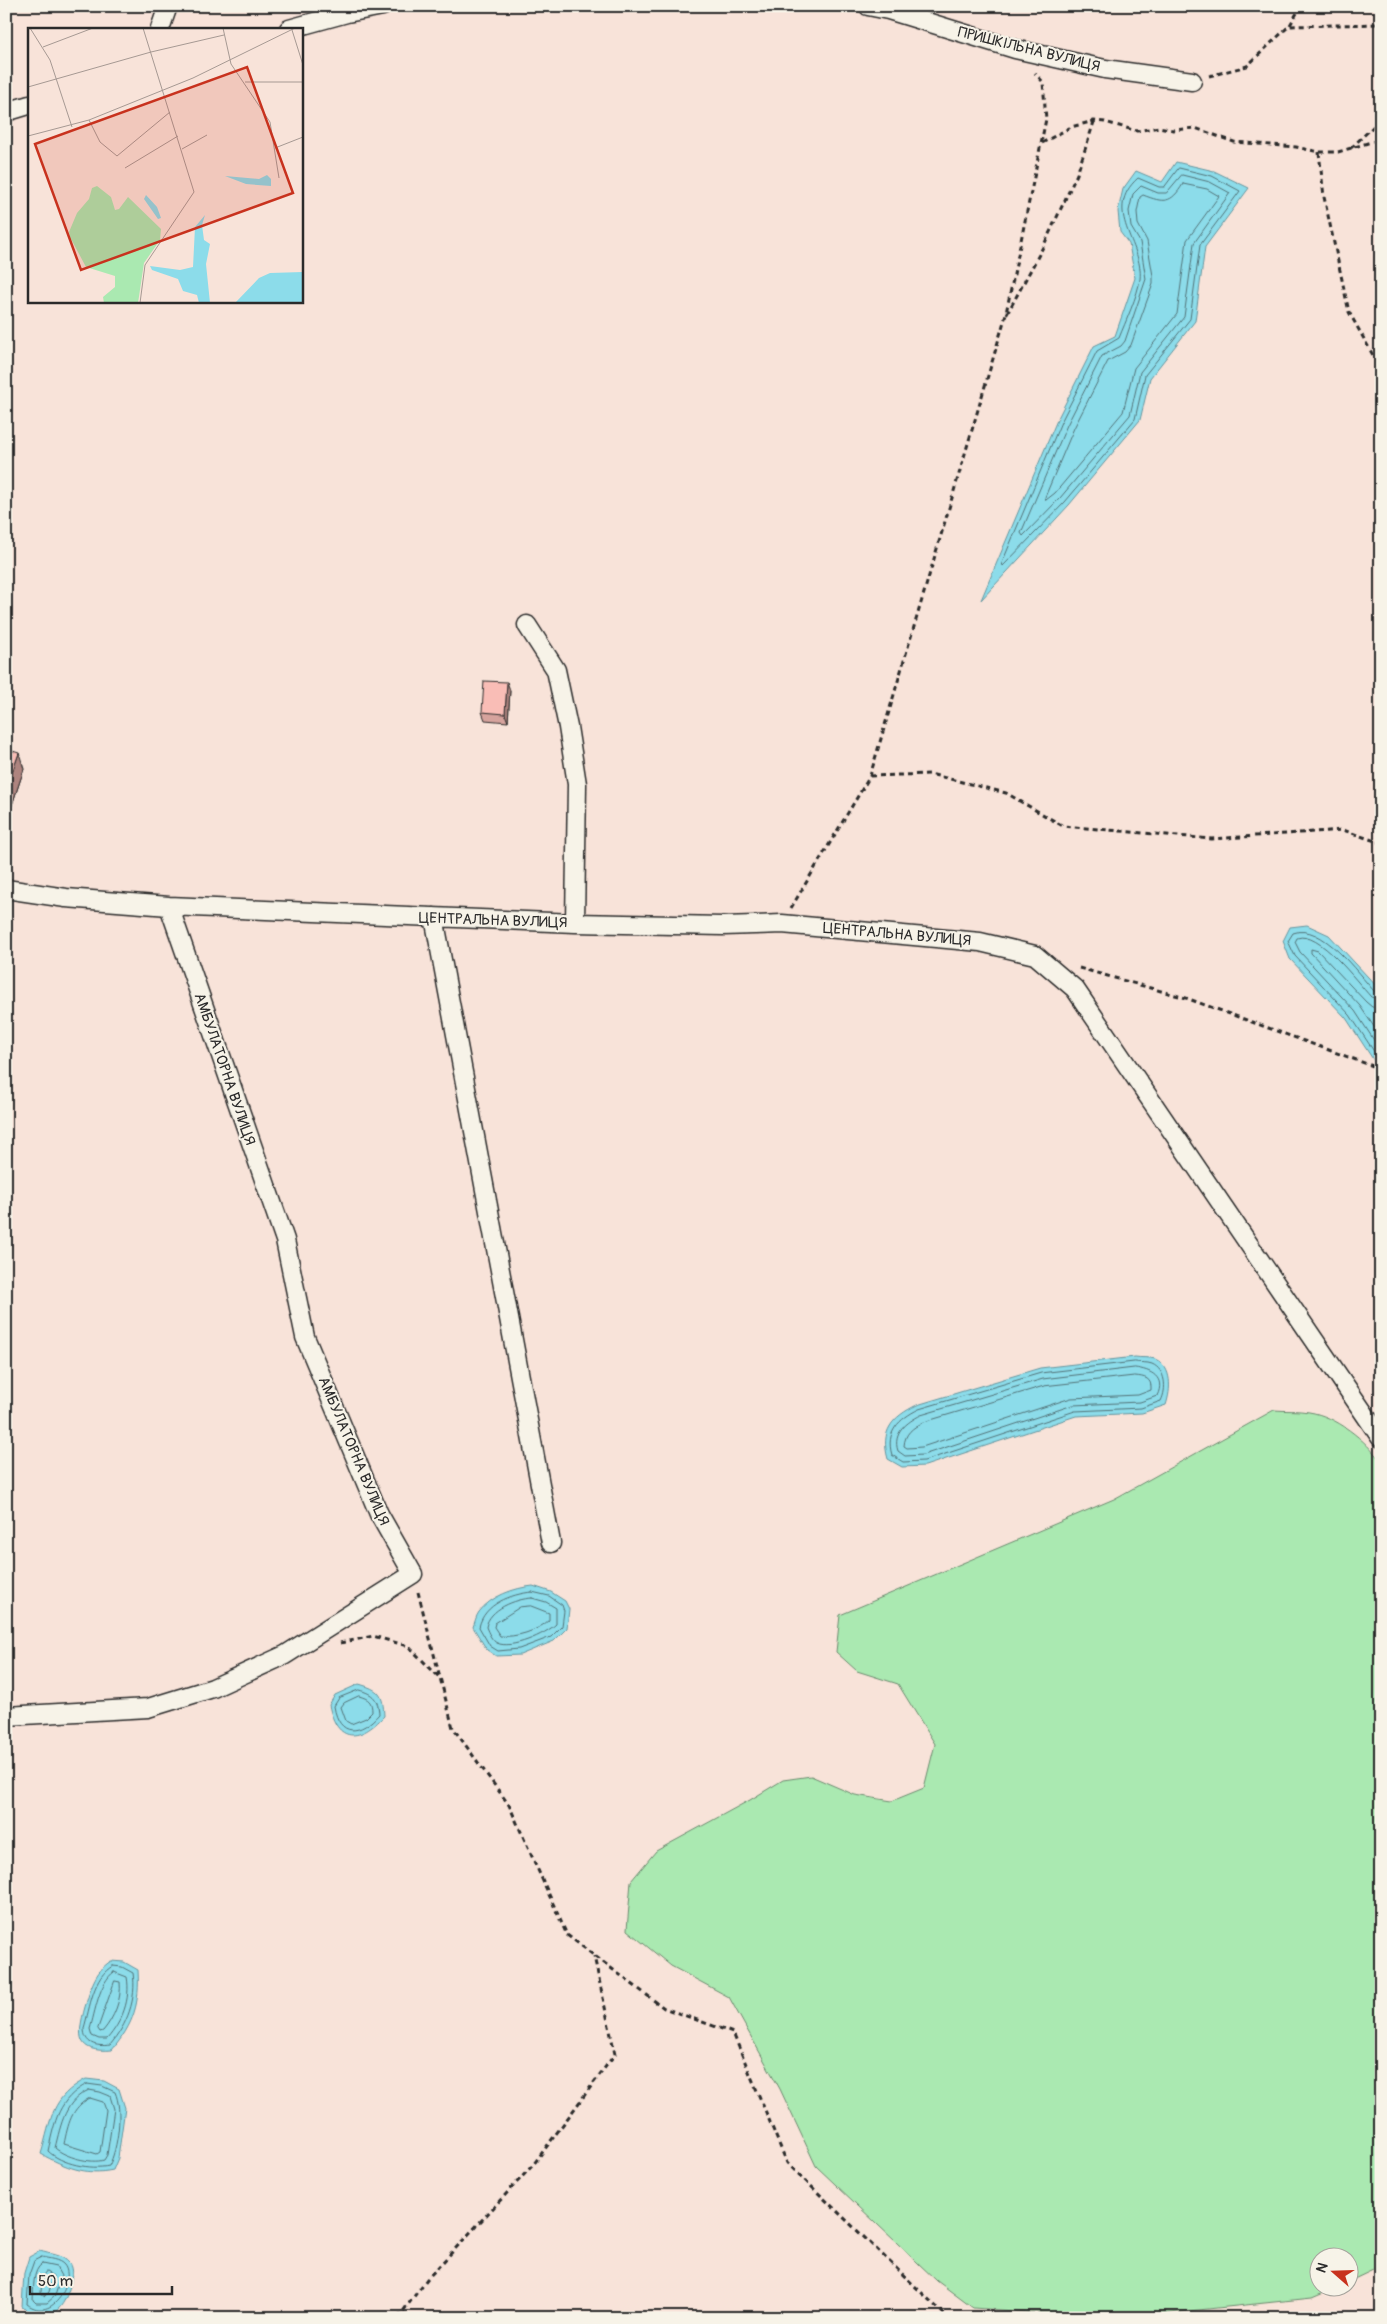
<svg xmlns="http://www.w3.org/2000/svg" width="1387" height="2324" font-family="Pangolin,sans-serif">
<rect width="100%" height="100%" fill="#f8e3d9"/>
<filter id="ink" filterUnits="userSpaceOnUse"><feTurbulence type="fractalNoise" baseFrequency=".02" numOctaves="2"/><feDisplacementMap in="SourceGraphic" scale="10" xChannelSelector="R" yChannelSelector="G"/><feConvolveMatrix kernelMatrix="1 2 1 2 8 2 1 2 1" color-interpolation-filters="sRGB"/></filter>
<g filter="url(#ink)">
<path fill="#aae9b1" stroke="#6a8a6e" d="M1274,1410C1286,1411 1298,1410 1309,1412C1336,1416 1366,1440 1381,1462V2259L1373,2270L1350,2281V2256H1320V2286L1338,2287L1312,2298L1170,2313L1028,2312L973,2308L937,2281L816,2166L780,2089L729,1997L671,1966L627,1930L631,1881L656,1851L750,1800L783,1780L811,1776L855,1795L892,1801L924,1788L935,1744L898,1684L857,1671L836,1652L840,1615L1114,1499Z"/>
<path fill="#8cdcea" stroke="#65959e" d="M1176,162L1214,171L1249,188L1205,247L1195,321L1150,378L1140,420L1069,505L981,600L1057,420L1094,346L1115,336L1135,278L1129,244L1120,232L1118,211L1123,189L1136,171L1162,182Z
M1307,925L1329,935L1381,991V1068L1378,1067L1346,1018L1290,959L1283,941L1290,927Z
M1135,1357C1141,1358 1149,1357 1155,1359C1173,1367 1171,1390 1166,1405L1142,1413L1076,1416L925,1466L902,1467L888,1459C880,1431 892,1417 917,1405L1040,1368Z
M533,1586L551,1592L565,1601L569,1609L567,1628L554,1641L520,1655L496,1656L487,1650L473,1627C475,1622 476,1616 479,1612C491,1596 514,1588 533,1586Z
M359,1684C380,1690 383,1694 384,1716C360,1742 337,1744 329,1705L335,1695Z
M111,1961L124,1962L138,1970C140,2003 134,2024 112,2050C76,2053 77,2036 85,2007C91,1988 94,1972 111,1961Z
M86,2079L104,2081L119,2089L125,2108L118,2158L113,2170C86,2176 65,2167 41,2154C52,2118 50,2098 86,2079Z
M40,2251C49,2254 63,2255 69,2263C73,2269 72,2279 70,2286C62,2314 48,2323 22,2307L24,2273L29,2257Z"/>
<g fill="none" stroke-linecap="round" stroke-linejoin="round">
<path stroke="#527277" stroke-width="1" d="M1179,168L1212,176L1240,191L1200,245L1190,319L1145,375L1135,419L1065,502L1003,566L1002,563L1061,422L1097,351L1119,338C1125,323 1138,295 1140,279C1144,244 1101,211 1138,178L1159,187H1164Z
M1182,175L1210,182L1230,193L1194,243L1184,317L1140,372L1130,415L1060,498L1023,536L1021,533L1067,425L1102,356L1121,346L1125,341L1146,279L1140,242L1131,227L1129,211L1133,194L1141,186L1158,193H1166Z
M1183,184L1207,189L1219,196L1187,240L1177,314L1134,368L1123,412L1055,493L1046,500L1045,497L1074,428L1108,361L1125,352L1131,345L1153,284V276L1147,241L1138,224L1137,212L1140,197L1143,195C1164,203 1171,204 1183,184Z
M1381,994L1375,992C1357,973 1322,922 1293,933L1288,941L1295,956L1350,1015L1381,1062
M1381,1000L1371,997C1356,981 1319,930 1297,938L1295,942L1300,952L1355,1011L1381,1051
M1381,1008L1372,1007L1366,1002L1318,951L1311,949V953L1360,1006L1381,1037
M1135,1362C1140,1363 1147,1362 1152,1364C1166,1370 1167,1389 1161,1401L1141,1408L1075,1411L924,1461L903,1462L892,1455C885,1432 899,1419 919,1409L1041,1373Z
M1135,1368C1151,1370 1166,1377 1157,1396L1140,1402L1073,1405L923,1455L905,1456L898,1451C892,1433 907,1422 921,1415L1043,1379Z
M1135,1376C1145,1377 1152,1378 1151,1390L1138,1395L1071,1398L922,1447L907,1448L904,1446C905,1433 912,1428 924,1422L1044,1386Z
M532,1592L549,1596L562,1605L564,1611L562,1626L551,1637L519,1649L498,1651L490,1646L479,1627C484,1604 511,1594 532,1592Z
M532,1598L546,1602L556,1608V1624C546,1634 511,1650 497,1643C492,1641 488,1632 486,1627C489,1609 515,1599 532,1598Z
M531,1606L549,1613V1620C538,1631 515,1638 500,1636L494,1627L495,1623L520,1607Z
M359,1690C374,1694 378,1699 379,1714C361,1735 339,1738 334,1706L339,1698Z
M359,1696C369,1699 372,1701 372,1712L366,1718L351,1724L346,1721L341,1707L344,1703Z
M113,1966L122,1967L133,1973C137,1999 127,2025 110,2045C96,2047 84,2044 84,2028C90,2008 93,1976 113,1966Z
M114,1972L127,1977C131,1999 122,2022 107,2039H99L92,2036L90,2029C95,2013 99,1982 114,1972Z
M115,1981L120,1982C122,1999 114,2018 103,2031L100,2032L98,2029Z
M87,2084L102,2086L115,2092C123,2110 118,2148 109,2166C91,2170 61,2164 48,2151C55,2121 58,2099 87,2084Z
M89,2090L100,2092L110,2096L114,2109L107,2155L104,2160C91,2164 65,2157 55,2148C61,2124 65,2100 89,2090Z
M90,2098L103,2102L106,2110L100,2152L97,2154L64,2144C68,2125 71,2107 90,2098Z
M42,2257C49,2259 59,2259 64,2265C76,2280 53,2324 27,2304L29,2275L34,2261Z
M42,2264L56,2267L61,2276L55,2296L47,2303H36L33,2300C34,2289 32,2270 42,2264Z
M46,2272L53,2276L49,2292L45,2296L41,2293L42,2277Z"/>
<defs>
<path id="street" d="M868,6L888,10L1015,49L1105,69L1192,81
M160,29L168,6
M289,29L347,13L383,6
M6,112L29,105
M527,625L556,670L568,727L577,784L575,923
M6,889L66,898L169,906L575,923L723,926L782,924L980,942L1035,955L1075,989L1381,1438
M434,917L551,1543
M6,1716L148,1708L213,1688L285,1655L413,1574L379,1514L305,1337L285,1240L169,906"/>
</defs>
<use href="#street" stroke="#2b2b2b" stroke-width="21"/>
<path stroke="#2b2b2b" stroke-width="3" stroke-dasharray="5 4" stroke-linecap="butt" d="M1290,25L1301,6
M1209,76L1247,66L1289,26L1381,24
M1042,143L1071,127L1094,121L1105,122L1137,131L1159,127L1173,130L1195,128L1234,142L1296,147L1319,152H1338L1381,139
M1351,148L1381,119
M1319,152L1324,197L1349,312L1374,357L1381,363
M1007,314L1043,247L1077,174L1094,122
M870,776L930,774L1006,793L1063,826L1212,839L1343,830L1381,843
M791,908L870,776L1005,318L1046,119L1043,82L1035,73
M1079,968L1186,998L1381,1069
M418,1592L453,1728L509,1805L567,1935L664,2008L733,2033L787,2163L948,2318
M340,1643L373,1636L408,1646L439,1677
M398,2318L427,2279L533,2165L615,2054L594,1956"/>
<use href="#street" stroke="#f7f3e8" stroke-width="18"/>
</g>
<path fill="#d6a39d" stroke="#2b2b2b" d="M510,690L508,722L485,720L482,712Z
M6,749L24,769L11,808L6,806Z"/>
<path fill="#ae847f" stroke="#2b2b2b" d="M507,682L510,690L508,722L505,714Z
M19,753L24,769L11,808L6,794V790Z"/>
<path fill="#f9bdb6" stroke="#2b2b2b" d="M484,681L507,682L505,714L482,712Z
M6,749L19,753L6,790Z"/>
</g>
<g text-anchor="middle" stroke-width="4" stroke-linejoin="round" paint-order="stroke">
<g font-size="15" fill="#2b2b2b" stroke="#f7f3e8">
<text transform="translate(1029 49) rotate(14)" y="5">ПРИШКІЛЬНА ВУЛИЦЯ</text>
<text transform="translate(493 920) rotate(2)" y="5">ЦЕНТРАЛЬНА ВУЛИЦЯ</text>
<text transform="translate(897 934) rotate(5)" y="5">ЦЕНТРАЛЬНА ВУЛИЦЯ</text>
<text transform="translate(225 1069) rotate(71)" y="5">АМБУЛАТОРНА ВУЛИЦЯ</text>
<text transform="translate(354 1451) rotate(67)" y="5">АМБУЛАТОРНА ВУЛИЦЯ</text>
</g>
</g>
<g transform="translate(28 28)">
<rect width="275" height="275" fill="#f8e3d9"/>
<path d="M69,158L83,169L87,182L91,181L100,169L133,201L132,212L116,235L110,275H76L75,269L87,259V248L58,239L42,209L41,204L49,185L61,171L64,160Z" fill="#aae9b1"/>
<path d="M239,147L243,151V158L218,156L197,148L231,151ZM118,167L129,179L133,190L130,191L116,171ZM177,187L174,197L176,212L182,216L178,236L182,275H171L169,267L155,263L150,251L124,242L122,238L152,242L165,239L167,199ZM275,244V275H207L231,250L242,245Z" fill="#8cdcea"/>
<path fill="none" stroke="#a69993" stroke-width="1" d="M2,0L22,32L44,99M195,0L203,36L242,94L251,150M264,2L275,37M15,19L65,0M217,54H275M0,59L123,24L196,7M61,92L72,114L89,128L142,84M0,108L61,92L165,50L267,0M247,120L275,109M154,121L179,107M97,140L150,108M112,275L117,237L166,164L115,0"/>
<path fill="#c8321e" fill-opacity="0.15" stroke="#c8321e" stroke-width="2.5" d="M219,39L265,165L53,242L7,116Z"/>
<rect width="275" height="275" fill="none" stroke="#2b2b2b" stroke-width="2.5"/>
</g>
<rect width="1387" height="2324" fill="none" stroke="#f7f3e8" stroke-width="25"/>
<rect x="12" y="12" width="1362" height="2299" fill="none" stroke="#2b2b2b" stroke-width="2" filter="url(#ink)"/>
<g transform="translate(1334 2272) rotate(290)"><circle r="24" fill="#f7f3e8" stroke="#a5a39c"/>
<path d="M0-4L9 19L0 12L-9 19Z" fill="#c8321e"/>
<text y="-8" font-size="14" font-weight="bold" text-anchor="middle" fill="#2b2b2b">N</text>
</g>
<path d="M30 2286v8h142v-8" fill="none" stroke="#2b2b2b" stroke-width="2.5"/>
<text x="38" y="2286" font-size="15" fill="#2b2b2b" stroke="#f7f3e8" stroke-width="4" paint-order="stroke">50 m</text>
</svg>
